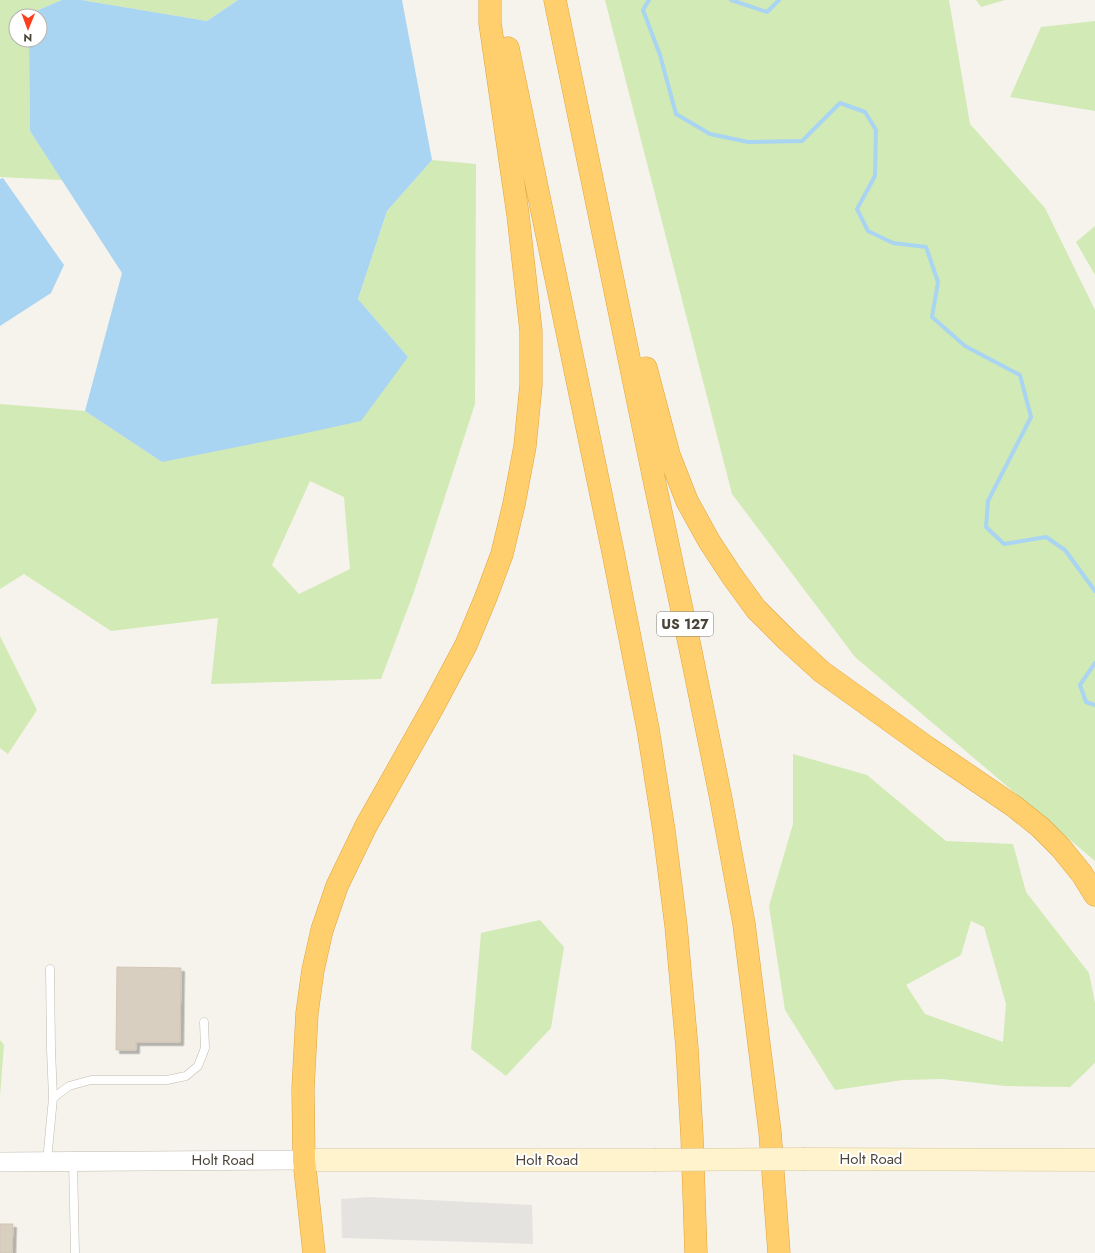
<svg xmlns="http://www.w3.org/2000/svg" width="1095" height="1253" font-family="Jost,sans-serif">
<defs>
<filter id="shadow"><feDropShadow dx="3.5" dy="3.5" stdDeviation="0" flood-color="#0004"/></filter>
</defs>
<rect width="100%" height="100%" fill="#f6f3ec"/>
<path fill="#d2eab5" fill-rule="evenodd" d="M0,0H62L29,14V16H16V40H29L30,131L62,180L0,177Z
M81,0H238L207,21Z
M605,0H949L970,124L1045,208L1095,310V861L855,657L732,494Z
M976,0H1005L981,7Z
M1095,21V111L1010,97L1041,27Z
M432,160L476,164L475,404L414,592L381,679L211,684L218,618L111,631L24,574L0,589V404L85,411L162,462L408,357L358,299L387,211ZM310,481L344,497L350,569L299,594L272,565Z
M1095,226V275L1076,242Z
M0,636L37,710L8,754L0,748Z
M793,754L867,775L946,841L1013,844L1026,892L1089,973L1095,1003V1063L1070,1087L1005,1086L942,1079L903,1080L835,1090L785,1010L769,906L793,824ZM971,921L984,927L1006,1004L1003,1042L925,1014L906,985L961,955Z
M540,920L564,947L551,1028L506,1076L471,1049L481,933Z
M0,1040L4,1045L0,1096Z"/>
<path fill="#e5e3e0" d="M368,1197L532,1205L533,1244L342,1238L341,1199Z"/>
<path fill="#a9d4f2" d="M62,0H81L207,21L238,0H402L432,160L387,211L358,299L408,357L361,421L297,435L162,462L85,411L122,273L30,131L29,40H40V16H29V14Z
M3,178L64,265L51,293L0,326V179Z"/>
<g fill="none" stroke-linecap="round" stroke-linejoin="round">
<path stroke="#a9d4f2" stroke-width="4" d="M649,0L643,10L660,55L676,114L710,134L748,142L802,141L840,103L865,112L876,130L875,176L857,209L868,231L893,243L926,247L938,282L932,317L965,346L1020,375L1031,417L988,501L986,527L1004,544L1046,537L1065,550L1095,591
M731,0L767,12L779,0
M1095,663L1080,685L1086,702L1095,705"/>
</g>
<path fill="#d8cfc1" stroke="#d3c7b4" filter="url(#shadow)" d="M117,967L181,968L180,1042H136V1050H116Z
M0,1224H13L12,1253H0Z"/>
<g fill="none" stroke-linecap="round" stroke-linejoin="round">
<defs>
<path id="service" d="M50,969L51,1049L53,1098
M47,1161L53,1098L69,1086L91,1080H167L186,1076L198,1066L205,1048L204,1022
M73,1161L75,1253"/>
<path id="tertiary" d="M0,1162L304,1160"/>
<path id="secondary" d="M805,1159L1095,1160
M304,1160H654"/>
<path id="motorway" d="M555,0L655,484L691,652L721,799L744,924L770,1132L779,1253
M508,48L613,552L648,729L664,831L676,926L687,1048L692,1137L696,1253
M646,368L669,455L687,501L709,541L732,576L756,609L788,641L822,672L928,748L1015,807L1040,827L1061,848L1082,874L1095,895
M314,1253L304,1160L303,1089L307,1013L313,970L322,930L337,886L366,826L433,707L466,645L486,597L502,554L514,504L525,446L531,385V331L518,215L490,23V0"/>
</defs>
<use href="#service" stroke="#c2bbae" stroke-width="9"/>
<use href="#tertiary" stroke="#c2bbae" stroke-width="20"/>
<use href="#secondary" stroke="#d6c79b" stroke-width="23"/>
<use href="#motorway" stroke="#e0a43c" stroke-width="23"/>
<use href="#service" stroke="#fff" stroke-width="8"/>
<use href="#tertiary" stroke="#fff" stroke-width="19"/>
<use href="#secondary" stroke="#fff3cd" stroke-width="22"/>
<use href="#motorway" stroke="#ffcf6e" stroke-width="22"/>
<defs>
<path id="secondary-bridge" d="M654,1160L805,1159"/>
</defs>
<use href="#secondary-bridge" stroke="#d6c79b" stroke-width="23" stroke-linecap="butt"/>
<use href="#secondary-bridge" stroke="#fff3cd" stroke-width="22"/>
</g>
<g text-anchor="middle" stroke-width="4" stroke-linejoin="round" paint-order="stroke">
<rect fill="#fff" stroke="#817c74" stroke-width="1" x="657" y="612" width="56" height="24" rx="3"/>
<g font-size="14" font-weight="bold" fill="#4b4439">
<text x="685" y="629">US 127</text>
</g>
<g font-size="15" fill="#4b4439" stroke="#fff">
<text x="871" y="1164">Holt Road</text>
<text x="223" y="1165">Holt Road</text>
<text x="547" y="1165">Holt Road</text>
</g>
</g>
<g transform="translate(28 28) rotate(181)"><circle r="19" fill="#ffffff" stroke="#b7b4b0"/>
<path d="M0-3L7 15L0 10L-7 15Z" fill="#fc3f1d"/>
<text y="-6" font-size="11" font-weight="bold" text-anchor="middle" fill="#4b4439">N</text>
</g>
</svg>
